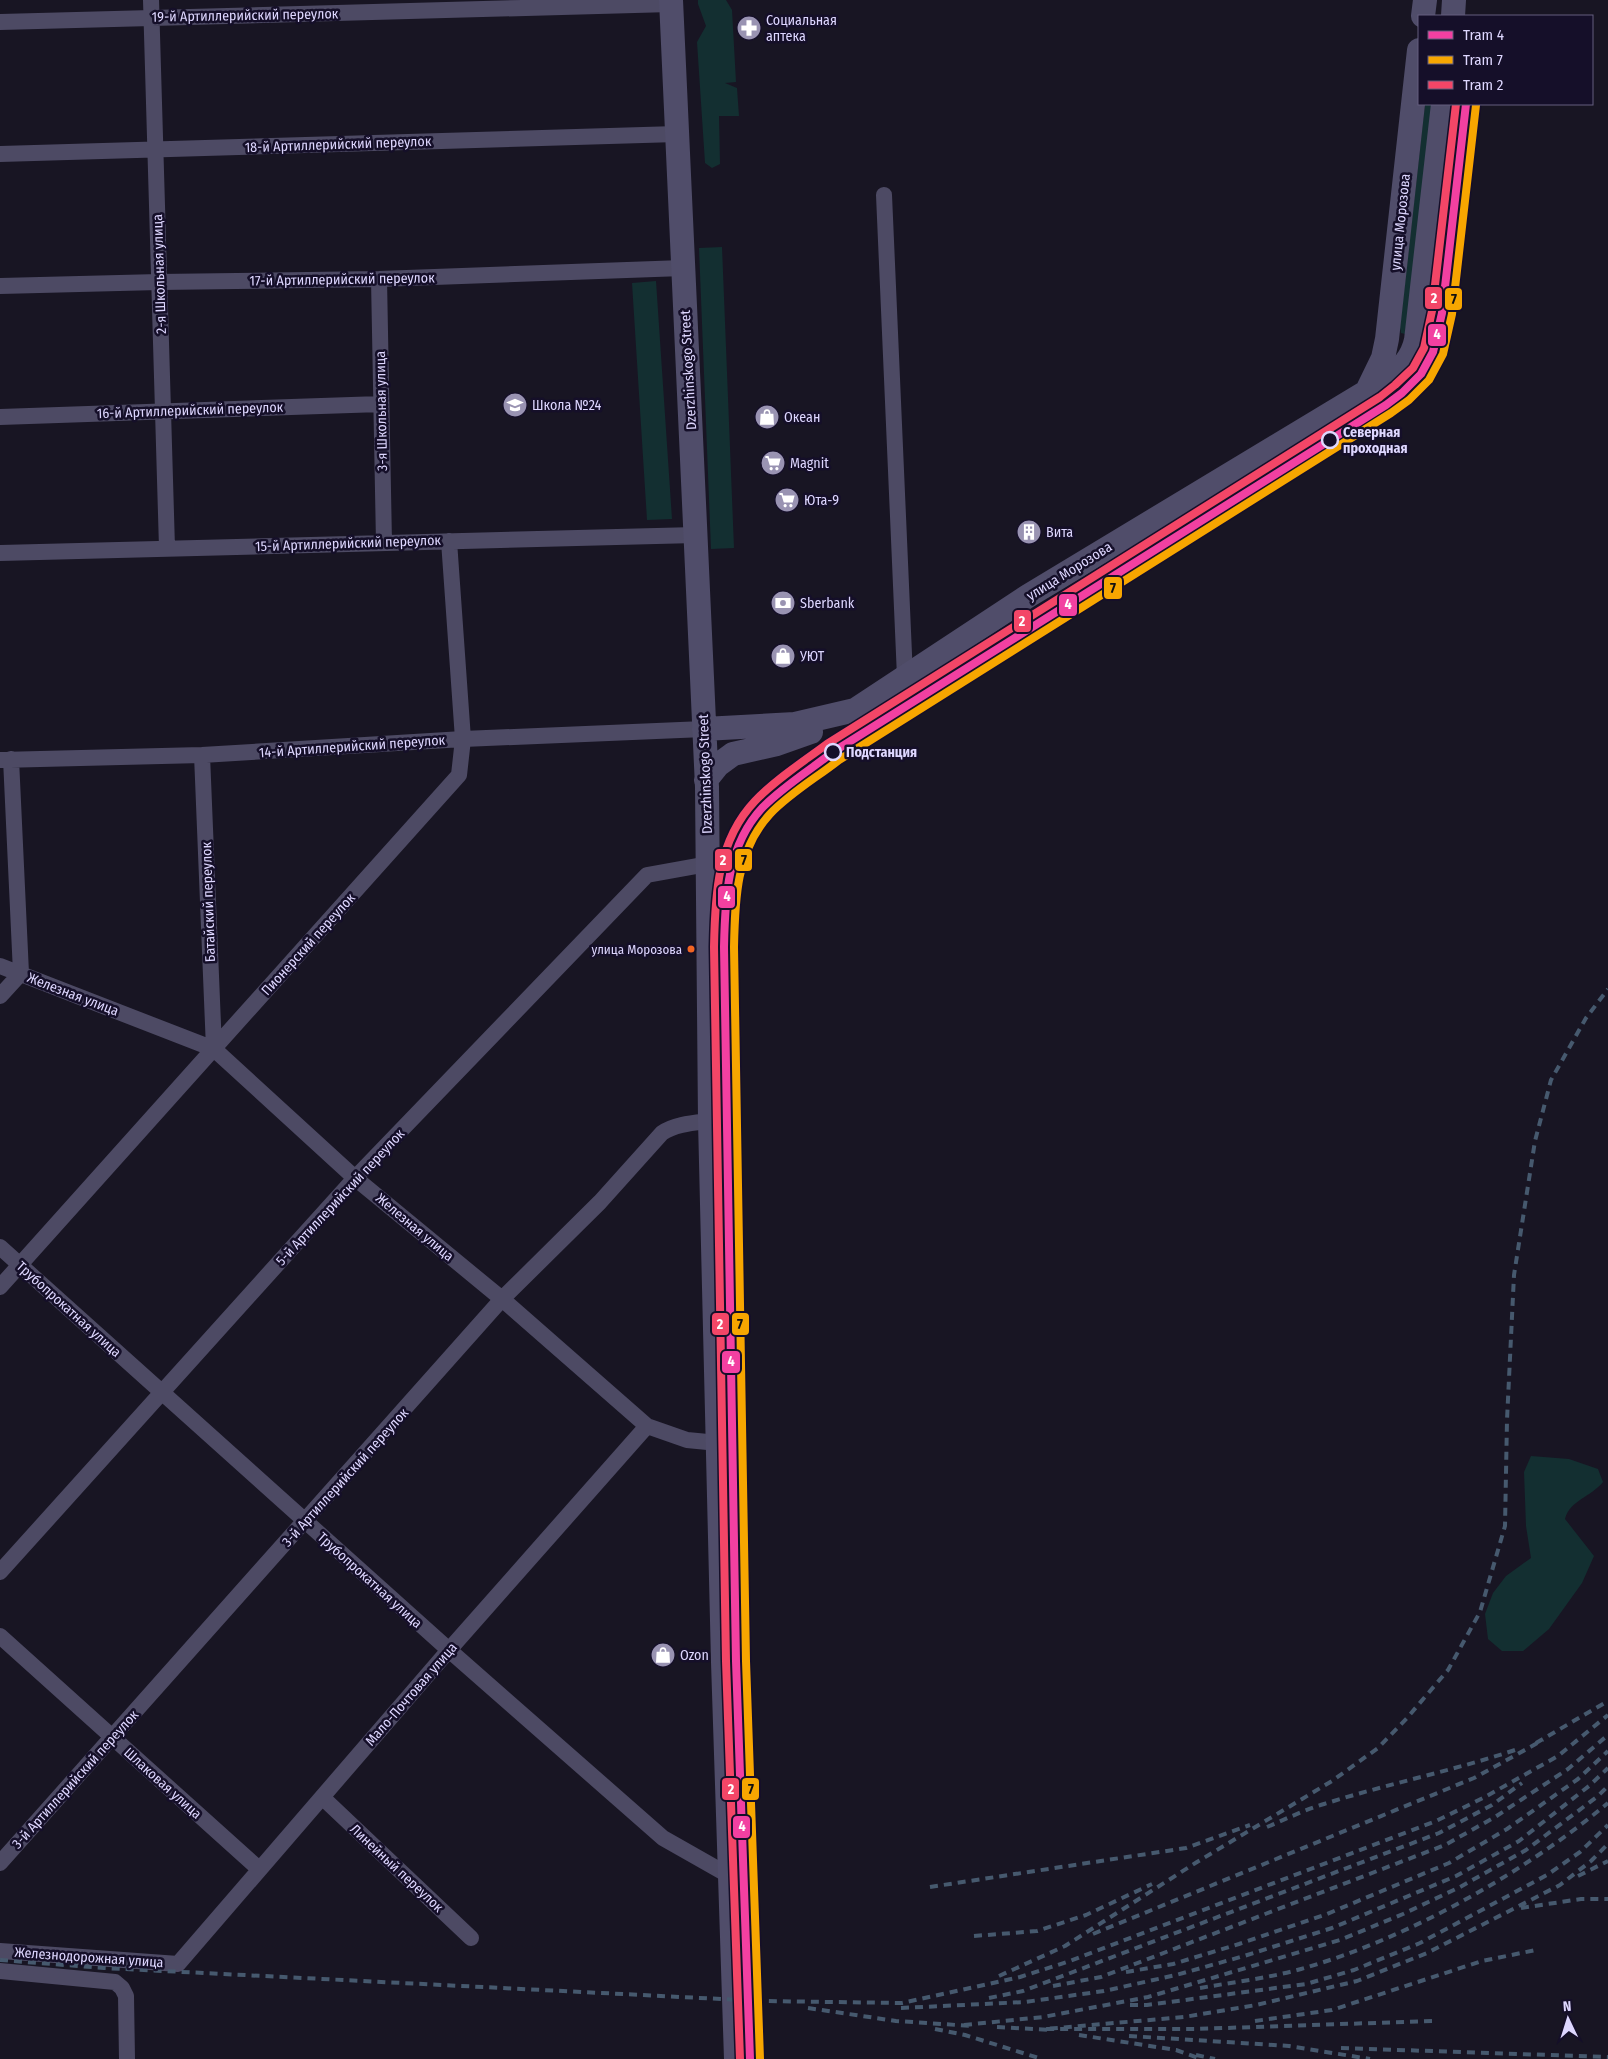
<svg xmlns="http://www.w3.org/2000/svg" width="1608" height="2059" font-family="'Fira Sans Condensed',sans-serif">
<rect width="100%" height="100%" fill="#181523"/>
<path fill="#132f31" d="M698,0H726L732,10L736,82L725,83L737,88L739,116H719L720,164L712,168L705,163L697,42L706,26L698,4Z
M1425,104H1438L1405,334L1401,333L1400,327Z
M722,247L734,548L711,549L699,248Z
M656,281L672,519L647,520L632,283Z
M1531,1456L1569,1459L1598,1469L1603,1482C1591,1497 1570,1500 1565,1519L1594,1556L1582,1583L1549,1629L1523,1651H1502L1488,1639L1485,1614L1493,1593L1506,1576L1531,1558L1526,1526L1524,1472Z"/>
<g fill="none" stroke-linecap="round" stroke-linejoin="round">
<path stroke="#4d4a64" stroke-width="16" d="M151,0L167,548
M0,22L671,4
M0,154L677,134
M884,195L905,677
M379,279L384,543
M0,286L159,282L379,279L683,268
M0,417L381,404
M0,553L696,535
M202,755L214,1049
M0,760L202,755L463,739L704,729
M0,966L214,1049L355,1178L502,1299L647,1426L687,1440L718,1443
M0,996L21,973L11,759
M0,1247L449,1650L663,1838L730,1876
M0,1287L459,775L463,739L449,541
M0,1572L355,1178L647,875L708,864
M0,1636L259,1869
M322,1797L471,1938
M0,1863L502,1299L600,1202L662,1133C675,1124 693,1123 710,1121
M0,1951L178,1964L449,1650L647,1426
M0,1971L115,1982L122,1988L126,1996L127,2059"/>
<path stroke="#504d6a" stroke-width="24" d="M671,0L707,787L710,1121L723,1662L736,2059
M1423,16L1425,0
M1453,16L1454,0
M1367,391L1383,358L1387,339L1419,50
M704,729L795,724L855,710L1028,596L1386,380C1401,369 1412,359 1416,340L1443,104
M706,780L718,765L733,754L777,744L811,732"/>
<path stroke="#46596e" stroke-width="4" stroke-dasharray="8 6" stroke-linecap="butt" d="M1536,1743L1608,1701
M1267,1827C1286,1819 1304,1810 1324,1804C1387,1784 1452,1771 1515,1750
M1578,1876L1608,1861
M930,1887L1186,1848L1250,1825
M1521,1908L1581,1899H1608
M1093,1934L1474,1778L1543,1740
M974,1936L1037,1931L1086,1915L1152,1884
M0,1960L104,1968L761,2001L902,2003L1020,1977L1070,1961L1436,1821L1485,1797L1558,1756L1608,1715
M1126,1972L1173,1964L1239,1944L1327,1914L1449,1863L1507,1829L1578,1779L1608,1751
M999,1976L1065,1946L1197,1862L1332,1781L1378,1748L1407,1718L1448,1670L1480,1612L1505,1526L1507,1420L1514,1275L1535,1141L1551,1080L1586,1018L1608,989
M1053,1986L1101,1977L1445,1845L1495,1817L1568,1769L1608,1735
M1200,1988C1234,1982 1269,1978 1301,1969C1407,1939 1524,1873 1608,1803
M989,1998L1023,1991L1439,1833L1492,1805L1522,1783
M1130,2005H1147L1306,1984L1354,1970L1420,1943L1547,1875L1580,1852L1608,1825
M808,2008L896,2021L972,2026
M901,2008L1025,2002L1104,1991L1176,1975L1244,1956L1332,1928L1456,1876L1519,1841L1589,1786L1608,1768
M1255,2021L1332,2010L1482,1961L1536,1950
M1432,2021L1195,2029H1045L1184,2017L1256,2005L1357,1981L1427,1953L1560,1885L1591,1861L1608,1844
M964,2025L1043,2017L1148,1997L1340,1940L1403,1914L1460,1887L1526,1850L1598,1796L1608,1786
M997,2027L1052,2030
M935,2029L965,2035L1042,2059
M1079,2035L1176,2050L1201,2059
M1129,2036L1289,2046L1370,2059
M1341,2048L1608,2057
M1196,2055L1215,2059"/>
<defs>
<path id="tram-1" d="M750,2059L736,1661L724,947C725,897 727,845 763,807C784,786 810,770 833,752L1386,405L1402,393L1421,374L1433,352L1442,313L1466,104"/>
<path id="tram-2" d="M760,2059L746,1661L734,947C735,900 736,851 770,814C790,793 816,778 839,760L1391,413L1409,400L1429,380L1443,354L1452,314L1476,105"/>
<path id="tram-3" d="M740,2059L726,1661L714,947C715,895 717,841 755,801C776,779 803,762 827,744L1380,397L1395,385L1413,368L1424,348L1432,311L1456,104"/>
</defs>
<use href="#tram-1" stroke="#150f29" stroke-width="11"/>
<use href="#tram-2" stroke="#150f29" stroke-width="11"/>
<use href="#tram-3" stroke="#150f29" stroke-width="11"/>
<use href="#tram-1" stroke="#f240a1" stroke-width="8"/>
<use href="#tram-2" stroke="#f7a600" stroke-width="8"/>
<use href="#tram-3" stroke="#f34667" stroke-width="8"/>
</g>
<defs>
<symbol id="pharmacy-disc" viewBox="-11 -11 22 22"><circle r="9.5" fill="#9993b2" stroke="#150f29"/><path d="M-2-6h4v4h4v4h-4v4h-4v-4h-4v-4h4Z" fill="#fff"/></symbol>
<symbol id="school-disc" viewBox="-11 -11 22 22"><circle r="9.5" fill="#9993b2" stroke="#150f29"/><path d="M0-5L7-2L0 1L-7-2ZM-4 1L0 2.5L4 1V4Q0 6-4 4Z" fill="#fff"/></symbol>
<symbol id="shop-disc" viewBox="-11 -11 22 22"><circle r="9.5" fill="#9993b2" stroke="#150f29"/><path d="M-5-2.5h2.3a2.7 3.5 0 0 1 5.4 0H5L5.5 6h-11ZM-1.5-2.5h3a1.5 2.3 0 0 0-3 0Z" fill="#fff"/></symbol>
<symbol id="supermarket-disc" viewBox="-11 -11 22 22"><circle r="9.5" fill="#9993b2" stroke="#150f29"/><path d="M-6-5.5h2.5l.6 2H6L4.5 2H-2.5L-4.4-4H-6ZM-1.5 3.2a1.3 1.3 0 1 0 .1 0ZM3 3.2a1.3 1.3 0 1 0 .1 0Z" fill="#fff"/></symbol>
<symbol id="building-disc" viewBox="-11 -11 22 22"><circle r="9.5" fill="#9993b2" stroke="#150f29"/><path d="M-4-6H4V6H1V3H-1V6H-4ZM-2.5-4.3h1.7v1.8h-1.7ZM.8-4.3h1.7v1.8H.8ZM-2.5-1h1.7V.8h-1.7ZM.8-1h1.7V.8H.8Z" fill="#fff"/></symbol>
<symbol id="bank-disc" viewBox="-11 -11 22 22"><circle r="9.5" fill="#9993b2" stroke="#150f29"/><path d="M-6-4H6V4H-6ZM0-2.3a2.3 2.3 0 1 0 0 4.6a2.3 2.3 0 1 0 0-4.6Z" fill="#fff"/></symbol>
</defs>
<g fill-rule="evenodd">
<use href="#pharmacy-disc" x="735" y="14" width="28" height="28"/>
<use href="#school-disc" x="501" y="391" width="28" height="28"/>
<use href="#shop-disc" x="753" y="403" width="28" height="28"/>
<use href="#supermarket-disc" x="759" y="449" width="28" height="28"/>
<use href="#supermarket-disc" x="773" y="486" width="28" height="28"/>
<use href="#building-disc" x="1015" y="518" width="28" height="28"/>
<use href="#bank-disc" x="769" y="589" width="28" height="28"/>
<use href="#shop-disc" x="769" y="642" width="28" height="28"/>
<use href="#shop-disc" x="649" y="1641" width="28" height="28"/>
</g>
<g fill="#150f29" stroke="#ded7ff" stroke-width="2.5">
<circle cx="1330" cy="440" r="8"/>
<circle cx="833" cy="752" r="8"/>
</g>
<circle fill="#f26522" stroke="#150f29" stroke-width="2" cx="691" cy="949" r="4.5"/>
<g text-anchor="middle" stroke-width="5" stroke-linejoin="round" paint-order="stroke">
<g font-size="13" fill="#ded7ff" stroke="#150f29" text-anchor="end">
<text x="682" y="954">улица Морозова</text>
</g>
<g font-size="14" fill="#ded7ff" stroke="#150f29">
<text transform="translate(245 15) rotate(-1)" y="5">19-й Артиллерийский переулок</text>
<text transform="translate(338 144) rotate(-2)" y="5">18-й Артиллерийский переулок</text>
<text transform="translate(1400 222) rotate(-84)" y="5">улица Морозова</text>
<text transform="translate(159 274) rotate(-92)" y="5">2-я Школьная улица</text>
<text transform="translate(342 279) rotate(-1)" y="5">17-й Артиллерийский переулок</text>
<text transform="translate(688 370) rotate(-93)" y="5">Dzerzhinskogo Street</text>
<text transform="translate(190 410) rotate(-2)" y="5">16-й Артиллерийский переулок</text>
<text transform="translate(381 411) rotate(-91)" y="5">3-я Школьная улица</text>
<text transform="translate(348 543) rotate(-2)" y="5">15-й Артиллерийский переулок</text>
<text transform="translate(1069 571) rotate(-32)" y="5">улица Морозова</text>
<text transform="translate(352 746) rotate(-4)" y="5">14-й Артиллерийский переулок</text>
<text transform="translate(705 774) rotate(-92)" y="5">Dzerzhinskogo Street</text>
<text transform="translate(208 902) rotate(-92)" y="5">Батайский переулок</text>
<text transform="translate(308 944) rotate(-48)" y="5">Пионерский переулок</text>
<text transform="translate(73 994) rotate(21)" y="5">Железная улица</text>
<text transform="translate(340 1197) rotate(-47)" y="5">5-й Артиллерийский переулок</text>
<text transform="translate(415 1227) rotate(40)" y="5">Железная улица</text>
<text transform="translate(69 1309) rotate(42)" y="5">Трубопрокатная улица</text>
<text transform="translate(345 1477) rotate(-48)" y="5">3-й Артиллерийский переулок</text>
<text transform="translate(370 1580) rotate(42)" y="5">Трубопрокатная улица</text>
<text transform="translate(411 1694) rotate(-49)" y="5">Мало-Почтовая улица</text>
<text transform="translate(75 1779) rotate(-48)" y="5">3-й Артиллерийский переулок</text>
<text transform="translate(163 1783) rotate(42)" y="5">Шлаковая улица</text>
<text transform="translate(397 1868) rotate(43)" y="5">Линейный переулок</text>
<text transform="translate(89 1957) rotate(4)" y="5">Железнодорожная улица</text>
</g>
<g font-size="14" fill="#ded7ff" stroke="#150f29" text-anchor="start">
<text x="766" y="25">Социальная<tspan x="766" dy="16">аптека</tspan></text>
<text x="532" y="410">Школа №24</text>
<text x="784" y="422">Океан</text>
<text x="790" y="468">Magnit</text>
<text x="804" y="505">Юта-9</text>
<text x="1046" y="537">Вита</text>
<text x="800" y="608">Sberbank</text>
<text x="800" y="661">УЮТ</text>
<text x="680" y="1660">Ozon</text>
</g>
<g font-size="14" font-weight="bold" fill="#ded7ff" stroke="#150f29" text-anchor="start">
<text x="1343" y="437">Северная<tspan x="1343" dy="16">проходная</tspan></text>
<text x="846" y="757">Подстанция</text>
</g>
</g>
<g stroke="#150f29" stroke-width="2">
<rect x="1424" y="286" width="19" height="24" rx="5" fill="#f34667"/>
<rect x="1444" y="287" width="19" height="24" rx="5" fill="#f7a600"/>
<rect x="1427" y="323" width="20" height="24" rx="5" fill="#f240a1"/>
<rect x="1103" y="576" width="20" height="24" rx="5" fill="#f7a600"/>
<rect x="1058" y="593" width="20" height="24" rx="5" fill="#f240a1"/>
<rect x="1013" y="609" width="19" height="24" rx="5" fill="#f34667"/>
<rect x="714" y="848" width="19" height="24" rx="5" fill="#f34667"/>
<rect x="734" y="848" width="19" height="24" rx="5" fill="#f7a600"/>
<rect x="717" y="885" width="19" height="24" rx="5" fill="#f240a1"/>
<rect x="711" y="1312" width="19" height="24" rx="5" fill="#f34667"/>
<rect x="731" y="1312" width="19" height="24" rx="5" fill="#f7a600"/>
<rect x="721" y="1350" width="20" height="24" rx="5" fill="#f240a1"/>
<rect x="721" y="1777" width="19" height="24" rx="5" fill="#f34667"/>
<rect x="741" y="1777" width="19" height="24" rx="5" fill="#f7a600"/>
<rect x="732" y="1815" width="19" height="24" rx="5" fill="#f240a1"/>
</g>
<g font-size="14" text-anchor="middle" font-weight="bold" fill="#fff">
<text x="1434" y="303">2</text>
<text x="1437" y="339">4</text>
<text x="1068" y="609">4</text>
<text x="1022" y="626">2</text>
<text x="723" y="865">2</text>
<text x="727" y="901">4</text>
<text x="720" y="1329">2</text>
<text x="731" y="1366">4</text>
<text x="731" y="1794">2</text>
<text x="742" y="1831">4</text>
</g>
<g font-size="14" text-anchor="middle" font-weight="bold" fill="#111">
<text x="1454" y="304">7</text>
<text x="1113" y="593">7</text>
<text x="744" y="865">7</text>
<text x="740" y="1329">7</text>
<text x="751" y="1794">7</text>
</g>
<rect x="1418" y="15" width="175" height="90" fill="#150f29" stroke="#655f7f"/>
<rect x="1428" y="31" width="25" height="8" fill="#f240a1" stroke="#655f7f"/>
<text x="1463" y="40" font-size="15" fill="#ded7ff">Tram 4</text>
<rect x="1428" y="56" width="25" height="8" fill="#f7a600" stroke="#655f7f"/>
<text x="1463" y="65" font-size="15" fill="#ded7ff">Tram 7</text>
<rect x="1428" y="81" width="25" height="8" fill="#f34667" stroke="#655f7f"/>
<text x="1463" y="90" font-size="15" fill="#ded7ff">Tram 2</text>
<g transform="translate(1568 2019) rotate(356)" stroke="#150f29" stroke-width="4" paint-order="stroke">
<path d="M0-4L9 19L0 12L-9 19Z" fill="#ded7ff"/>
<text y="-8" font-size="14" font-weight="bold" text-anchor="middle" fill="#ded7ff">N</text>
</g>
</svg>
